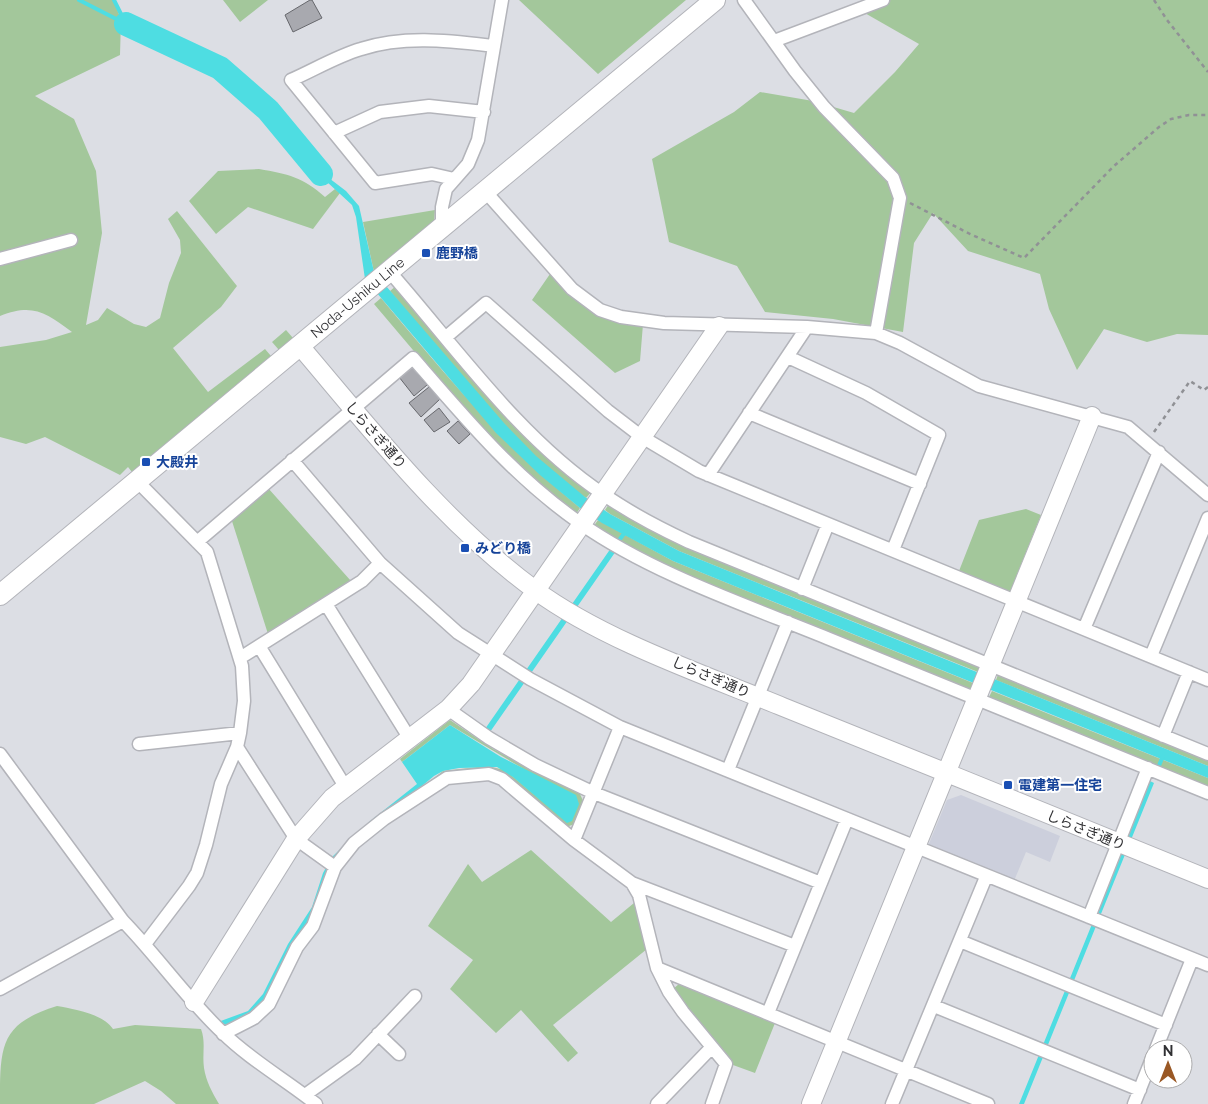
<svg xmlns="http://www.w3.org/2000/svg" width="1208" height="1104" font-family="Raleway,'Noto Sans JP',sans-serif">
<rect width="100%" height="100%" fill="#dcdee4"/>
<path fill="#cccfdc" d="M961,795L1060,836L1050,862L1026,852L1014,881L928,846L947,800Z"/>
<path fill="#a3c79b" d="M0,0H113L121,19L120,55L35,96L74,119L96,171L102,233L86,325L98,320L107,308L134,324L146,327L160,318L169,283L181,253L180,240L168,219L177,211L237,286L221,307L173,348L208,392L265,349L271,356L132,472L128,467L120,475L45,437L26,444L0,437V347L46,340L72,332C46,313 33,303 0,316Z
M223,0H268L240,22Z
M519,0H686L598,74Z
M862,0H1208V335L1177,334L1147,342L1104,329L1077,370L1049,309L1040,274L968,251L933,213L914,243L903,332L833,319L765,312L737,266L669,242L652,159L734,112L760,92L813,101L854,113L895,72L919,44L863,12Z
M259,169C288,174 303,177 325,197L335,189L340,193L313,229L248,207L216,234L189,201L218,171Z
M435,210L434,223L374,272L363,222Z
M550,274L566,288L643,324L640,361L615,373L532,300Z
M396,286L592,491L586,498C510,445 449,362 390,291Z
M381,298C443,372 505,446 580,508L576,514C498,455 437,378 374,304Z
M286,330L293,338L279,350L272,342Z
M268,488L351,581L268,634L231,518Z
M609,504L981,665L978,672L679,551L610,514L605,510Z
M1026,509L1041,515L1010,592L959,571L979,520Z
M598,520L673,561L973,683L970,692L660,563L593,527Z
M999,672L1208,759V766L996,680Z
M992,691L1208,778V788L988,699Z
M450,720L493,749L580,794L584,803L575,824L566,827L511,779L459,772L406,800L443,771L487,766L505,770L542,801L537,777L450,725L402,762L400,759Z
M531,850L611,922L634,903L647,949L553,1025L578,1053L568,1062L521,1010L496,1033L450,989L473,960L428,926L468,864L482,882Z
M679,984L775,1023L755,1073L733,1065L706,1035L673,989Z
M57,1006C74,1009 103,1014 113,1029L135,1025L201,1029C206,1042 202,1054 204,1068C206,1081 212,1092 219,1104H176L161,1091L145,1081L94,1104H0C0,1045 0,1024 57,1006Z"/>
<path fill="#4edde2" d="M302,149L321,172L346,191L359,206L374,272L504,423L536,456L585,497L610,514L679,551L1208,766V778L673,561L602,523L580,508L540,475L496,433L365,279L356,217L352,205L326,181L300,150Z
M611,548L616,551L490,732L485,729Z
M450,725L501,757L576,795L579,804L572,821L567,823L513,777L497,767L459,768L443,771L434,776L353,843L262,1005L241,1019L222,1026L218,1022L248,1011L263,994L288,944L312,907L323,873L332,857L369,822L417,784L402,762Z
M1150,781L1154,783L1024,1104H1019Z"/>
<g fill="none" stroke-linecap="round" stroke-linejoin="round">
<path stroke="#4edde2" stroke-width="4" d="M79,0L126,24
M114,0L126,24
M620,539L626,531
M1158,768L1163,756"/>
<path stroke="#4edde2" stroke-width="24" d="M126,24L220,68L268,110L321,174"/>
</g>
<path fill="#a8a9af" stroke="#67686d" d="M310,0H312L322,18L293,32L285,15Z
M412,367L427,385L414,396L399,377Z
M429,387L440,399L421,417L409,403Z
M439,408L450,422L434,432L424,420Z
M458,421L470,434L459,444L447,431Z"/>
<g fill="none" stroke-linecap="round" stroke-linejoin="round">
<defs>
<path id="street" d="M744,0L795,71L824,107L893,178L900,198L876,333
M774,41L883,0
M334,133L380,112L429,106L484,112
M454,179L432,174L375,183L291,80C314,70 337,56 361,49C405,35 450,41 494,46
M484,190L572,289L600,310L621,317L664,323L807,327L876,333L900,343L979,386L1128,427L1208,495
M442,225V207L446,189L468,164L478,140L502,0
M0,259L71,240
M389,271C455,346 519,438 603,494C630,513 659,528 689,542L1208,754
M446,337L486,303L608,411L642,437L699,471L1208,680
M788,357L866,393L939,435L893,550
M749,413L920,484
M292,460L380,563L458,633L530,679L620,727L1208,965
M708,475L807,327
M137,481L207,552L242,666L244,701L240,733L237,747L221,784L206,845L197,873L189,886L145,944
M197,542L413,358C465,418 514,477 580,523C651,573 746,605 827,638C954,690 1081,741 1208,793
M802,589L828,524
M326,604L410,739
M1084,629L1159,452
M259,646L346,788
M1151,656L1208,518
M240,658L362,581L380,563
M448,709L489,738L535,765L594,793L821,883
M1163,736L1189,672
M139,744L240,733
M237,747L296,839L335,867
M0,754L123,921C158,957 186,998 222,1032C249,1059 286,1080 316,1104
M728,770L788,622
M574,840L620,727
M632,883L795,946
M1089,917L1148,768
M960,941L1166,1025
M657,968L988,1104
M0,989L123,921
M934,1006L1140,1090
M768,1013L847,819
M223,1034L254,1018L269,1004L297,947L313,926L335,867L354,843L384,819L447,778L489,774L502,779L574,840L632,883L639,895L657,968L669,992L683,1012L726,1064L712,1104
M378,1034L399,1054
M1156,1049L1192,959
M305,1095L355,1059L415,996
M657,1104L711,1048
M892,1104L986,877
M1134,1104L1153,1056"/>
<path id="secondary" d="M300,346C373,432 444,523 535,590C603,640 705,675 783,707C925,764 1066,821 1208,879
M194,1002L296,839L332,798L448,709L471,684L719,326
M811,1104L1092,416"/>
<g id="primary">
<path id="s1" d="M0,595L715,0"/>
</g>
</defs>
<use href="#street" stroke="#b3b4ba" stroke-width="15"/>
<use href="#secondary" stroke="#b3b4ba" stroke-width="20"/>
<use href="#primary" stroke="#b3b4ba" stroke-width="22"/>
<path stroke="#909195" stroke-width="2.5" stroke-dasharray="4 4" stroke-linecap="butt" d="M1154,0L1167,20L1208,72
M910,203L970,234L1024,258L1114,166L1159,127L1171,119L1189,115H1208
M1154,432L1190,381L1204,390L1208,387"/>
<use href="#street" stroke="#fff" stroke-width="12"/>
<use href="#secondary" stroke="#fff" stroke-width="18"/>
<use href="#primary" stroke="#fff" stroke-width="20"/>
</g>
<g fill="#1a4fb4" stroke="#fff" stroke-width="2">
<rect x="421" y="248" width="10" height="10" rx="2.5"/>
<rect x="141" y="457" width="10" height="10" rx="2.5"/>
<rect x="460" y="543" width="10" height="10" rx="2.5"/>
<rect x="1003" y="780" width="10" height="10" rx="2.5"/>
</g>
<g text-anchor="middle" stroke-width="4" stroke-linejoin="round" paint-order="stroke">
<g font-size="14" font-weight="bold" fill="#164399" stroke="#fff" text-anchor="start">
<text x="436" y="258">鹿野橋</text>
<text x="156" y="467">大殿井</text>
<text x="475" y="553">みどり橋</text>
<text x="1018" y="790">電建第一住宅</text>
</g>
<g font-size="14" fill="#303033" stroke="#fff">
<text dy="5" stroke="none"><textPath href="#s1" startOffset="465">Noda-Ushiku Line</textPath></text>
<text transform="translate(376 435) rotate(49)" y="5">しらさぎ通り</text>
<text transform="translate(711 677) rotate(23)" y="5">しらさぎ通り</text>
<text transform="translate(1086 830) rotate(22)" y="5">しらさぎ通り</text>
</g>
</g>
<g transform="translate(1168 1064)"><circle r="24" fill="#ffffff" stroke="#acacad"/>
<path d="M0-4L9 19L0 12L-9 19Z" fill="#9a5825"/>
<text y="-8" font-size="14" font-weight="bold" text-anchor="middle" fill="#303033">N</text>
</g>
</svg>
